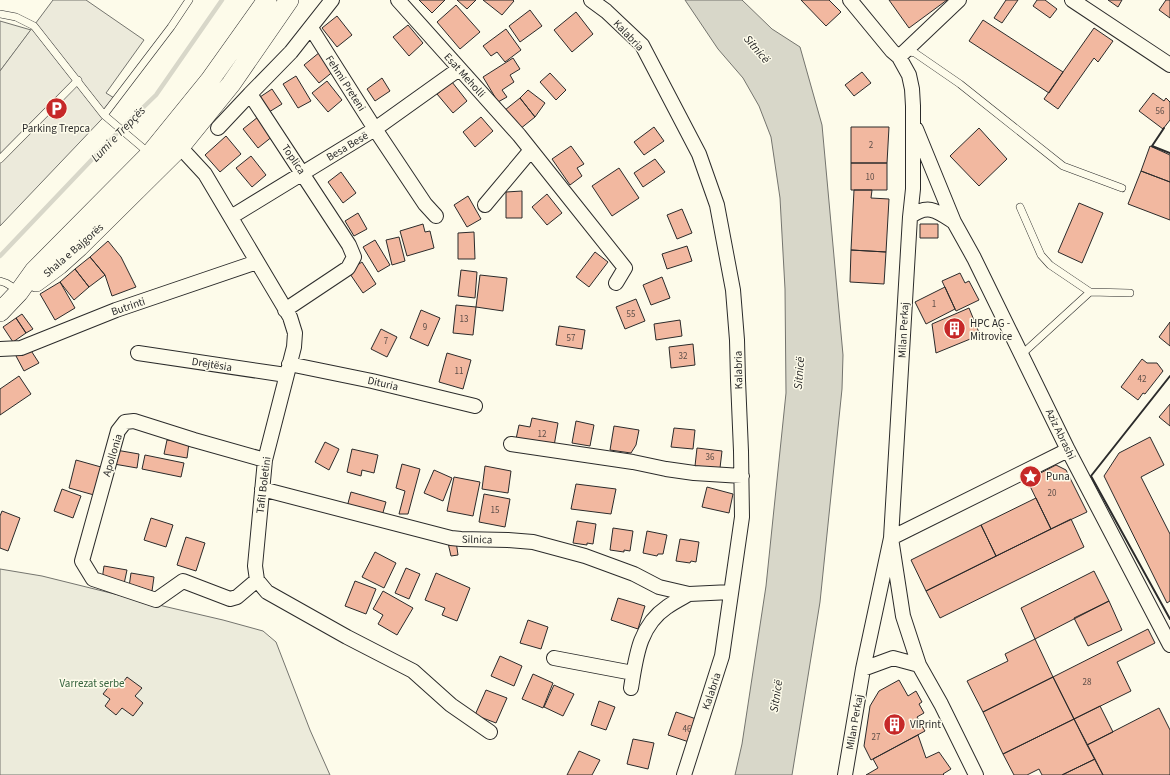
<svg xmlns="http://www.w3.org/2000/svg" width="1170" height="775" font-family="'Source Sans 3',sans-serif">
<rect width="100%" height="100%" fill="#fdfbea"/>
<path fill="#ecebdb" stroke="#74746e" d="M0,21L31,30L0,71Z
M0,569L42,576L163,606L223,620L263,631L276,642L310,730L330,775H0Z"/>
<path fill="#eceadb" stroke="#74746e" d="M53,0H86L144,40L106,93L119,101L0,226V71Z"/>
<path fill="#d8d7c9" stroke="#74746e" d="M685,0H742L772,29L800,47L822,125L843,355L842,389L820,602L792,775H735L742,744L766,586L786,393L785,289L780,198L771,137L759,106L743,78L718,49Z"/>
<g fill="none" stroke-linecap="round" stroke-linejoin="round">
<path stroke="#d8d7c9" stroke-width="4.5" d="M0,256L121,129L156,95L222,0"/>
</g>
<path fill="#f2b8a0" stroke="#2b2b2b" d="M419,0H445L432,13Z
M457,0H476L467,9Z
M483,0H513L514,1L502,15Z
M801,0H829L841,12L826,26Z
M889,0H947L909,28Z
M1006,0H1018L1002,23L994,18Z
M1037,0H1045L1057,9L1050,18L1033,6Z
M1108,0H1122L1118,7Z
M1166,0H1170V18L1159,10Z
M456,5L480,32L460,49L437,22Z
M530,10L542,26L520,42L509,26Z
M576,12L593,34L572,52L554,30Z
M337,16L352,35L337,47L322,28Z
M983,20L1063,72L1049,93L969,41Z
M408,25L423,43L409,56L393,37Z
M1094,28L1113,41L1098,62L1094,58L1058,109L1044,99Z
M506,29L521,50L505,62L497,52L491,56L483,46Z
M320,52L335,70L319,83L304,65Z
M513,58L520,69L510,75L514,82L502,90L507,97L498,102L483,77Z
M862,72L871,83L854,96L845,85Z
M550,73L566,90L556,100L540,82Z
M296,76L311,101L298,108L283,84Z
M382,78L390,91L375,101L367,89Z
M327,81L342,100L328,112L312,93Z
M452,82L467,101L453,113L437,94Z
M272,89L282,104L269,112L260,97Z
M528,90L545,103L535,117L520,98Z
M1153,93L1164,101L1166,98L1170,102V120L1163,129L1139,111Z
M520,98L535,117L520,129L505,110Z
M258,117L273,136L258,148L243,129Z
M481,117L493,131L475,147L463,132Z
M654,127L664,141L644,155L634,142Z
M851,127H889L887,163H851Z
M979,128L1007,159L979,186L950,156Z
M226,136L241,154L220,172L205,155Z
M571,146L584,164L577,168L582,176L570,185L552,159Z
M1150,146L1170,155V182L1141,171Z
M251,156L266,175L252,187L236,168Z
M655,159L665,172L643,187L634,173Z
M851,163H887V190H851Z
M619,168L639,198L612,216L592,186Z
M1141,171L1170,182V220L1128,204Z
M341,172L356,193L343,203L328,182Z
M854,190H872L871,198L889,199L886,252L851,250Z
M522,191V218H506V192Z
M547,194L562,213L547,225L532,207Z
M468,196L481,219L467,227L454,205Z
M1079,203L1103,213L1082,263L1058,252Z
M682,209L692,233L677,239L667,215Z
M358,213L367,229L354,236L345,221Z
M423,224L425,232L430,231L434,248L407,256L400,231Z
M920,224H938V238H920Z
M474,232L475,259H458V233Z
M399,237L405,261L392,265L386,240Z
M375,240L390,265L378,272L363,247Z
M108,241L121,257L136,287L112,296L105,275L90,257Z
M687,246L692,261L667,269L662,254Z
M851,250L886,252L884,284L850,282Z
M595,252L608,262L589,287L576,277Z
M90,257L105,275L89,287L75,269Z
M362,262L376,284L363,293L348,271Z
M75,269L89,287L74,300L60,282Z
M461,270L477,272L475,298L458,296Z
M960,273L965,283L969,281L979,300L956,311L942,281Z
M480,275L507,278L503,311L476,307Z
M662,277L670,298L651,305L643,285Z
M60,282L75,308L55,320L40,294Z
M945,287L955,309L926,324L915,302Z
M636,299L645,321L625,329L616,307Z
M456,305L476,307L473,335L453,333Z
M969,308L980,335L936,353L932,324Z
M421,310L440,318L428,346L410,338Z
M22,314L33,329L26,333L16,318Z
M16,318L26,333L13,342L3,327Z
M680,320L682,336L656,340L654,324Z
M1170,322V346L1159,337Z
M559,326L585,330L582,349L556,345Z
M381,329L397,337L387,357L371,349Z
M693,344L695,365L671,368L669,347Z
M30,349L39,363L24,371L16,356Z
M447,353L471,360L463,389L439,382Z
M1142,359L1147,363H1157L1163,371L1145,394L1143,393L1138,400L1121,387Z
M19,376L31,394L0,415V389Z
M1170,404V426L1159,417Z
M532,418L558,423L554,446L516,439L519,425L530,427Z
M576,421L594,425L590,446L572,443Z
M614,426L639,430L636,445L631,453L610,450Z
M674,428L695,430L693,449L671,447Z
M1150,437L1164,465L1141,477L1170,534V601L1167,603L1104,476L1119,453Z
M167,440L189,443L187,458L164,454Z
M325,442L339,449L329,470L315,462Z
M697,448L722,451L720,468L695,466Z
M352,449L378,455L374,473L362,470L361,476L347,472Z
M116,450L139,454L137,468L114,464Z
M145,455L184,463L181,477L142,469Z
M76,460L101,467L94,495L69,488Z
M402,464L420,469L408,514H399L405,491L396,488Z
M1056,465L1066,470L1087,512L1051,529L1027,480Z
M485,466L511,471L508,493L482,489Z
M434,470L452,478L443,501L424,493Z
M454,477L480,482L473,516L447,511Z
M576,484L616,489L611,514L571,509Z
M707,487L733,494L729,513L702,507Z
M62,489L81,496L73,518L54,511Z
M351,492L386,502L382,516L347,507Z
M484,494L510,499L505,527L479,522Z
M1036,498L1051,529L996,556L981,525Z
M2,511L20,518L8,551L0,548V516Z
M151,518L173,525L166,547L144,540Z
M1071,519L1084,547L940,618L926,591Z
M577,521L596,524L593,544L587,543V545L573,543Z
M981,525L996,556L926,591L911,560Z
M613,528L633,531L630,551L624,550V552L610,550Z
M647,531L667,535L663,554H658L657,556L643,553Z
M186,537L205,543L196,571L177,565Z
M680,539L699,542L696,562L691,561L690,563L676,561Z
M456,541L458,555L451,556L448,543Z
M375,552L396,563L384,588L362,577Z
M104,566L127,570L124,584L102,580Z
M406,568L420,574L409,599L395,593Z
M1094,571L1109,601L1035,639L1021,608Z
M131,573L154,577L152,591L129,587Z
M436,573L470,588L457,621L442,615L445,608L425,600Z
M355,581L376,589L366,614L345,606Z
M383,591L413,608L397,635L378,624L383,615L373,609Z
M618,598L645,606L638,629L611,620Z
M1109,601L1122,630L1088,646L1074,618Z
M528,620L548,627L541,649L520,643Z
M1148,629L1155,643L1117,662L1131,691L1074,719L1053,677Z
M1035,639L1053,677L983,712L967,681L1008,661L1005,654Z
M500,656L522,666L514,686L491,676Z
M533,674L553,683L543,708L522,699Z
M127,677L142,688L135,696L143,703L133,716L122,708L116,715L105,706L110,699L103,694L114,680L121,685Z
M1053,677L1074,719L1003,754L983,712Z
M899,680L908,696L916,691L922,702L919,704L924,713L917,717L925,731L871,760L864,746L870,706L879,691Z
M554,685L574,694L563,716L544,707Z
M486,690L507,698L496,723L475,715Z
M599,701L615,707L606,730L591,725Z
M1100,706L1113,732L1087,745L1074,719Z
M1159,708L1170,730V775H1103L1087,745Z
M676,712L702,721L689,742L668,735Z
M1074,719L1095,759L1062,775H1042L1039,769L1027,775H1014L1003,754Z
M918,735L926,758L939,752L951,769L943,774L944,775H866L878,768L873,759Z
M633,739L654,743L648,769L627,764Z
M579,751L600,760L592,775H567Z
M1095,759L1103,775H1062Z"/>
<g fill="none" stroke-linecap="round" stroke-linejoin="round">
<defs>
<path id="service" d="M0,14L16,17L34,26L104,115L150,154
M906,51L915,53L960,84L1063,166L1122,188
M104,115L171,27L189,0
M0,159L78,80
M1020,207L1041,255L1050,265L1090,292L1130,293
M0,281L6,283L19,291
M1021,355L1090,292"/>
<path id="minor" d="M398,0L519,135L625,268L616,283
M591,0L606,11L642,45L699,154L717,205L733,290L737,340L738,380L741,451L742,517L722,656L684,775
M1072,0L1170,65
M311,28L375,129L425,204L436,216
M899,57L959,0
M218,128L250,94
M916,129L954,222L974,258L1068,450L1170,645
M180,147L205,174L290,317L295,333L294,347L265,460L255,566L257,580L267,592L347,637L413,671L451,705L490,732
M485,205L531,150
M231,217L375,129L459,69
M910,217C928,203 937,211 954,222
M285,310L348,268L354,257L349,245L250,94L291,52L332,0
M0,349L21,348L116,310L257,262
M138,353L286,375
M289,364L372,381L475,406
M511,444L633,462L666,469L694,473L742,476
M262,489L451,538L461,539L508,540L533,542L585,556L634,574L659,587L689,594L731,592
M257,580L237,597L230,599L183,581L156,600L93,579L82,561L118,431L125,422L134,421L194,440L265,460
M554,658L633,673
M863,669L893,658L919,665
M631,688C636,657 639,626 667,607C674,602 682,598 689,594
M845,775L863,669L891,538L910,217L913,189V106L912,89L909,75L899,57L892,51L850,0
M976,775L941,704L919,665L903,616L891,538L1068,450"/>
<path id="secondary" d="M36,282L59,265L79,247L180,147L231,84L289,0
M0,312L19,292L34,271L150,154L210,80L267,0"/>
</defs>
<use href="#service" stroke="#2b2b2b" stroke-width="8"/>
<use href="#minor" stroke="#2b2b2b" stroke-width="16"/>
<use href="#secondary" stroke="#2b2b2b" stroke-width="20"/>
<use href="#service" stroke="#fdfbea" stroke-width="7"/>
<use href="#minor" stroke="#fdfbea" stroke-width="14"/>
<use href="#secondary" stroke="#fdfbea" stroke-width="19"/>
<path stroke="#2b2b2b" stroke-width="2" d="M1164,128L1152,146L1170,153
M1170,376L1091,476L1170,619"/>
</g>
<defs>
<symbol id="parking-disc" viewBox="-11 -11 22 22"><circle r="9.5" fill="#c62828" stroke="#fdfbea"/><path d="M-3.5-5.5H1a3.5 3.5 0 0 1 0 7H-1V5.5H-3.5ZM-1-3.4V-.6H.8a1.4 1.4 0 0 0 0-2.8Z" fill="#fff"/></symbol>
<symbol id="building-disc" viewBox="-11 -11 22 22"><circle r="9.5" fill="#c62828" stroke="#fdfbea"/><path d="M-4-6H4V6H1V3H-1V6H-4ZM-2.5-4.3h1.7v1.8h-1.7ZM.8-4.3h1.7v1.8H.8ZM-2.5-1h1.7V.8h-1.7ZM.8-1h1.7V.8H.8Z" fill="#fff"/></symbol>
<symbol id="sight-disc" viewBox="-11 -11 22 22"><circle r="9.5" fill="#c62828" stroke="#fdfbea"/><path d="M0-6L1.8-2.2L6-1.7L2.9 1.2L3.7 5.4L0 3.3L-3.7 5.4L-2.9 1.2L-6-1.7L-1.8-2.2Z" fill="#fff"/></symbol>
</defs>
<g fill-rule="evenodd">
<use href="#parking-disc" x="44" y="96" width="25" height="25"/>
<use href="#building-disc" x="942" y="316" width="25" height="25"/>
<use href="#sight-disc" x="1018" y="464" width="25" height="25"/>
<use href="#building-disc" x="882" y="712" width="25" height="25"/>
</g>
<g text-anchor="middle" stroke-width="3" stroke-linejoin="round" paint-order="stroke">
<g font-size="9" fill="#5d4e48">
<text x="1160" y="114">56</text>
<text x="871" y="148">2</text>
<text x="870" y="180">10</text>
<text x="934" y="307">1</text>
<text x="631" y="317">55</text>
<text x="464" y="322">13</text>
<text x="425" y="330">9</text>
<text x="571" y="341">57</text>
<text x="386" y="344">7</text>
<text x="683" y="359">32</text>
<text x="459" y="374">11</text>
<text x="1142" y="382">42</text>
<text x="542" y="437">12</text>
<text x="710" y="460">36</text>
<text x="1052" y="496">20</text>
<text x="495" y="513">15</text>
<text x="1087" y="685">28</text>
<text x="687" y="732">46</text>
<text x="876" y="740">27</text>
</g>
<g font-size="11" fill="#2b2b2b" stroke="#fdfbea">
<text transform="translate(629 35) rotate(46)" y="4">Kalabria</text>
<text transform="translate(465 75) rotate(48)" y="4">Esat Meholli</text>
<text transform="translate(346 83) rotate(57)" y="4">Fehmi Preteni</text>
<text transform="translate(347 146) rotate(-31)" y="4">Besa Besë</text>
<text transform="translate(294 159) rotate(56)" y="4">Toplica</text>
<text transform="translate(73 250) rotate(-41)" y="4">Shala e Bajgorës</text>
<text transform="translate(128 306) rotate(-19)" y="4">Butrinti</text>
<text transform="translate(903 330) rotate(-87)" y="4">Milan Perkaj</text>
<text transform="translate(212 364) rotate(9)" y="4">Drejtësia</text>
<text transform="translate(738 370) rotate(-91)" y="4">Kalabria</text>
<text transform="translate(383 383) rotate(13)" y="4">Dituria</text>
<text transform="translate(1061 434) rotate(64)" y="4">Aziz Abrashi</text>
<text transform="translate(112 455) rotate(-73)" y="4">Apollonia</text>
<text transform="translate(263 485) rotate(-83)" y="4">Tafil Boletini</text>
<text transform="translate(477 539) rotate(1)" y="4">Silnica</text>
<text transform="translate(711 691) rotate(-72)" y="4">Kalabria</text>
<text transform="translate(854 722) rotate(-80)" y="4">Milan Perkaj</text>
</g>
<g font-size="11" fill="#2b2b2b" stroke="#fdfbea" text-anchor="start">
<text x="56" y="132" text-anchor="middle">Parking Trepca</text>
<text x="970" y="327">HPC AG -<tspan x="970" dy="13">Mitrovice</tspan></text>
<text x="1046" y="480">Puna</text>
<text x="910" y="728">VIPrint</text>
</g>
<g font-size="11" fill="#34623c" stroke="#fdfbea">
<text x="92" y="687">Varrezat serbe</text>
</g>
<g font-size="12" font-style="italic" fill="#2b2b2b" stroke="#fdfbea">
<text transform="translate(757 49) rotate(49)" y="4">Sitnicë</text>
<text transform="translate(118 134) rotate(-46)" y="4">Lumi e Trepçës</text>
<text transform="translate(799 373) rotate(-86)" y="4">Sitnicë</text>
<text transform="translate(776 696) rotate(-81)" y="4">Sitnicë</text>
</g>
</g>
</svg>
